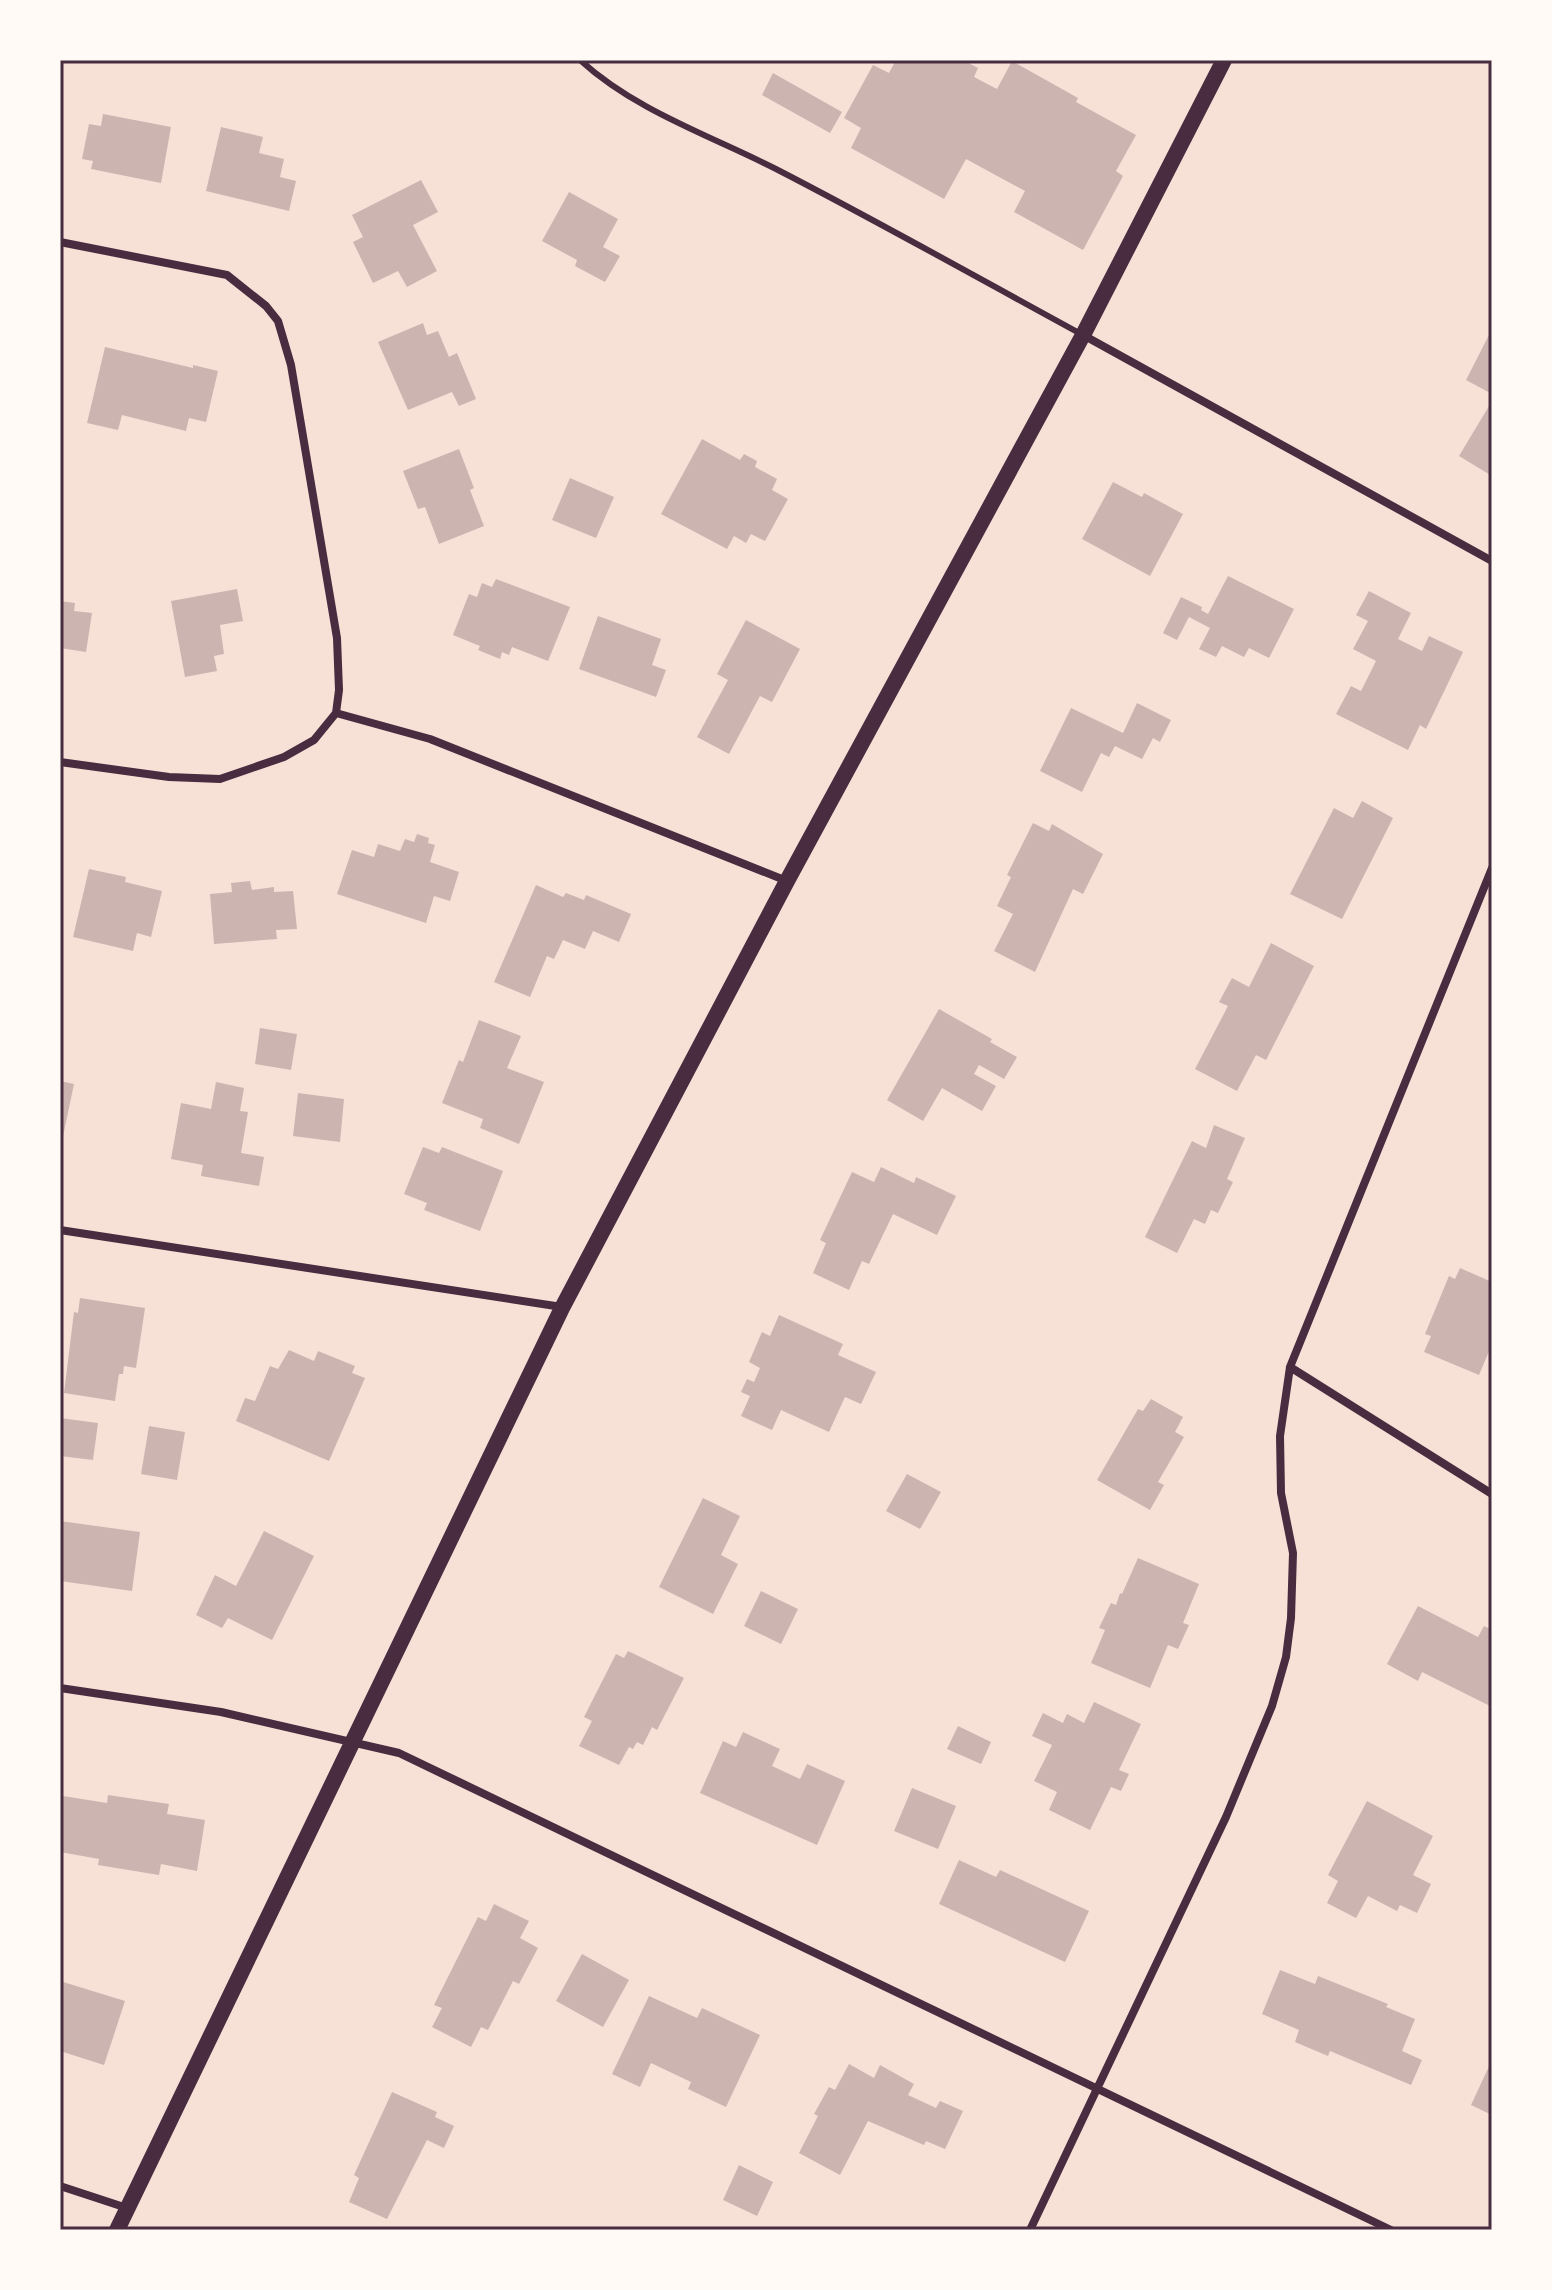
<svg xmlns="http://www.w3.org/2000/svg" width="1552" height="2290" font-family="Karla,sans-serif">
<rect width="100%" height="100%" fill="#f7e1d7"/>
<path fill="#ccb4b1" d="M896,60H963L978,68L974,77L997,89L1012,61L1078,98L1076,102L1136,135L1116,171L1123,176L1083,250L1014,212L1025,191L966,159L944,199L851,148L861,128L844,118L873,65L889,73Z
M773,73L842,112L830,133L762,95Z
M103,114L171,127L161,183L91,169L93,161L82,159L89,124L101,126Z
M221,127L263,137L259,153L284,159L280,177L296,181L289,211L206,191Z
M421,180L438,212L413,225L437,271L407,287L398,271L373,283L353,242L363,237L352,215Z
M569,192L618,219L603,247L620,256L605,282L575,266L577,260L542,241Z
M423,323L427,335L438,331L449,357L457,353L476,399L459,406L452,392L408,410L378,342Z
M1492,329V394L1466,380Z
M105,347L193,368V365L218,371L206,422L189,418L186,431L122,415L118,430L87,423Z
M1489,406L1492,408V476L1459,456Z
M702,439L740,460L744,454L757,461L755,467L777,479L772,490L788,499L765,541L751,534L746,543L734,536L727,549L661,514Z
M459,449L474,488L470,490L484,526L439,544L425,507L418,509L403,471Z
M570,478L614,497L596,538L552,520Z
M1113,482L1142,497L1144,493L1183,514L1150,576L1082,539Z
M1228,576L1294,609L1269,658L1249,648L1244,657L1222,646L1216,657L1199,649L1210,628L1189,617L1177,640L1163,633L1181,597L1202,607L1201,610L1208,614Z
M496,579L570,607L548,661L512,647L509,655L502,652L500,659L478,650L480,646L453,635L469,594L477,597L482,583L492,587Z
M237,589L243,621L220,625L224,654L214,656L217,671L185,677L171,601Z
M1369,591L1411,613L1398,639L1422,651L1429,636L1463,652L1426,729L1420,725L1408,750L1336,714L1351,686L1361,691L1376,661L1353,649L1368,621L1356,615Z
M60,601L75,603L74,611L92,613L86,652L60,648Z
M598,616L661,639L652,665L666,670L656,697L579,669Z
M746,620L800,649L772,702L760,696L729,754L697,737L728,680L717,674Z
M1137,703L1171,720L1160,742L1153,738L1142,759L1115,746L1109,757L1101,753L1082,792L1040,771L1071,708L1123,733Z
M1362,801L1393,818L1342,919L1290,894L1334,808L1353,818Z
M1033,823L1049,831L1052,824L1103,854L1083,894L1073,889L1035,972L994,951L1013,914L997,906L1011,877L1007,875Z
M417,834L429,838L428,843L435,845L430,862L459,872L450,901L434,896L426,923L337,894L352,850L374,857L378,844L400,851L405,839L414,842Z
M89,869L126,877L125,882L162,891L151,937L137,933L133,951L73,937Z
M250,881L252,890L274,887V892L293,891L297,929L276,930L277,939L214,944L210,894L232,892L231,883Z
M536,885L563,897L566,893L584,900L586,895L631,914L619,942L593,931L585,949L563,940L554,959L547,956L530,997L494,982Z
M1271,943L1314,966L1266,1060L1256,1055L1237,1091L1195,1069L1228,1006L1219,1002L1232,978L1249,987Z
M939,1009L992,1039L990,1042L1017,1057L1004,1079L979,1065L974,1074L996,1086L982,1111L942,1088L923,1121L887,1100Z
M479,1020L521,1036L507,1068L544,1082L519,1144L480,1128L483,1119L442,1103L459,1060L463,1062Z
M260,1028L297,1034L291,1070L255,1064Z
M60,1081L74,1084L61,1146H60Z
M216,1082L244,1088L240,1111L248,1112L241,1153L264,1157L259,1186L201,1176L203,1165L171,1159L181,1103L211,1109Z
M298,1093L344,1099L340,1142L293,1136Z
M1214,1125L1245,1138L1227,1179L1233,1182L1218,1213L1211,1210L1205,1224L1194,1219L1177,1253L1145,1237L1192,1141L1206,1148Z
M423,1147L439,1153L442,1147L503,1171L480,1231L424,1210L427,1203L404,1194Z
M881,1167L914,1183L916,1177L956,1196L937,1235L893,1214L869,1264L862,1261L849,1290L813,1273L826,1243L820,1240L852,1172L874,1182Z
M1460,1268L1492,1282V1344L1479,1375L1424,1352L1431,1336L1425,1334L1449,1276L1455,1279Z
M80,1298L145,1308L136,1368L124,1366L123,1374H119L115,1401L64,1393L74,1312L78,1313Z
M779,1315L843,1344L838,1355L876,1372L861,1404L845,1397L829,1432L781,1410L772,1430L741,1416L750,1396L741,1392L747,1379L754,1382L760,1368L749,1362L762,1332L770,1336Z
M289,1350L314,1361L318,1351L355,1366L352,1373L365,1378L329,1461L236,1421L245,1398L255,1401L270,1366L278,1369Z
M1151,1399L1183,1417L1175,1432L1184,1437L1158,1482L1164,1485L1150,1510L1097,1480L1138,1409L1143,1411Z
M60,1418L98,1423L93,1460L60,1456Z
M149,1426L185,1432L177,1480L141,1474Z
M907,1474L941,1492L920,1529L886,1511Z
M703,1498L740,1516L721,1555L738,1564L713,1614L659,1587Z
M60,1521L140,1532L132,1591L60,1581Z
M264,1531L314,1556L272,1640L228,1618L222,1628L196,1615L215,1575L236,1586Z
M1138,1558L1199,1584L1183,1623L1189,1625L1178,1649L1168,1645L1150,1688L1091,1663L1105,1630L1099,1628L1111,1603L1116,1605L1120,1593L1122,1594Z
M761,1591L798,1609L781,1644L744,1626Z
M1418,1606L1478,1637L1484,1626L1492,1630V1707L1422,1672L1418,1681L1387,1664Z
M628,1651L684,1678L657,1730L652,1727L643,1745L637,1742L633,1749L629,1747L619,1765L579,1746L592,1721L584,1717L616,1654L624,1658Z
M1094,1702L1141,1724L1119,1770L1129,1774L1121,1791L1111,1787L1090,1830L1049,1810L1057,1792L1034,1781L1052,1745L1032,1736L1043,1713L1063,1723L1067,1714L1084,1723Z
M958,1726L991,1742L981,1764L947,1749Z
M743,1732L780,1749L772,1766L800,1779L807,1764L845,1781L817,1845L700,1793L723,1741L736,1747Z
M912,1788L956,1806L938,1849L894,1831Z
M108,1795L169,1804L167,1814L205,1820L197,1871L161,1864L159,1875L98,1865L99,1859L60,1852L63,1796L107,1803Z
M1367,1801L1433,1836L1413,1875L1431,1884L1417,1913L1400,1905L1397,1911L1368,1896L1356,1918L1327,1903L1338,1881L1328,1875Z
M959,1860L996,1877L1000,1870L1089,1911L1065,1962L939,1904Z
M494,1904L529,1921L520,1938L538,1948L519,1984L513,1981L488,2030L481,2027L471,2047L432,2027L442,2008L434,2005L478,1917L486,1921Z
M582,1954L629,1980L603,2027L556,2001Z
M1280,1970L1315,1984L1318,1976L1388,2004L1386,2007L1415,2019L1402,2051L1422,2060L1411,2085L1330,2051L1328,2056L1295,2042L1299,2030L1262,2014Z
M60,1981L125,2001L104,2065L60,2051Z
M649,1996L697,2018L702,2008L760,2035L726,2107L688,2089L691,2082L651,2063L640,2087L612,2074Z
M1492,2060V2115L1471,2105Z
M849,2064L874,2078L880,2065L914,2084L908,2095L936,2108L940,2101L963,2111L945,2149L926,2141L924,2145L868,2121L840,2175L799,2153L818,2116L814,2114L829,2087L835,2090Z
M392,2092L437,2112L435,2117L454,2126L444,2148L427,2140L387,2219L349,2202L359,2178L354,2175Z
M739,2165L773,2182L757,2216L723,2200Z"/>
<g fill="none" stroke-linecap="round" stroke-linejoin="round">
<path stroke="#4a2c40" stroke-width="6" d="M580,60C636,111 709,135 776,169C879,222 980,279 1081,334"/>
<path stroke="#4a2c40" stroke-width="8" d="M60,242L227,275L266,306L278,321L291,365L337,638L339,690L336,713
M1083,335L1492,561
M336,713L430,739L787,881
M60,762L169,777L220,779L284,757L314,740L336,713
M60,1230L562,1307
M1290,1367L1492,1494
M60,1688L221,1712L399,1753L1391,2230
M60,2186L127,2208
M1030,2230L1226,1817L1272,1706L1286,1657L1291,1618L1293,1553L1281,1493L1280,1436L1290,1367L1492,868"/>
<path stroke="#4a2c40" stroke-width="16" d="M117,2230L562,1308L787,881L1083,335L1224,60"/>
</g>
<rect width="1552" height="2290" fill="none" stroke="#fffaf5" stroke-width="124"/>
<rect x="62" y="62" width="1428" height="2166" fill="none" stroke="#4a2c40" stroke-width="3"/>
</svg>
